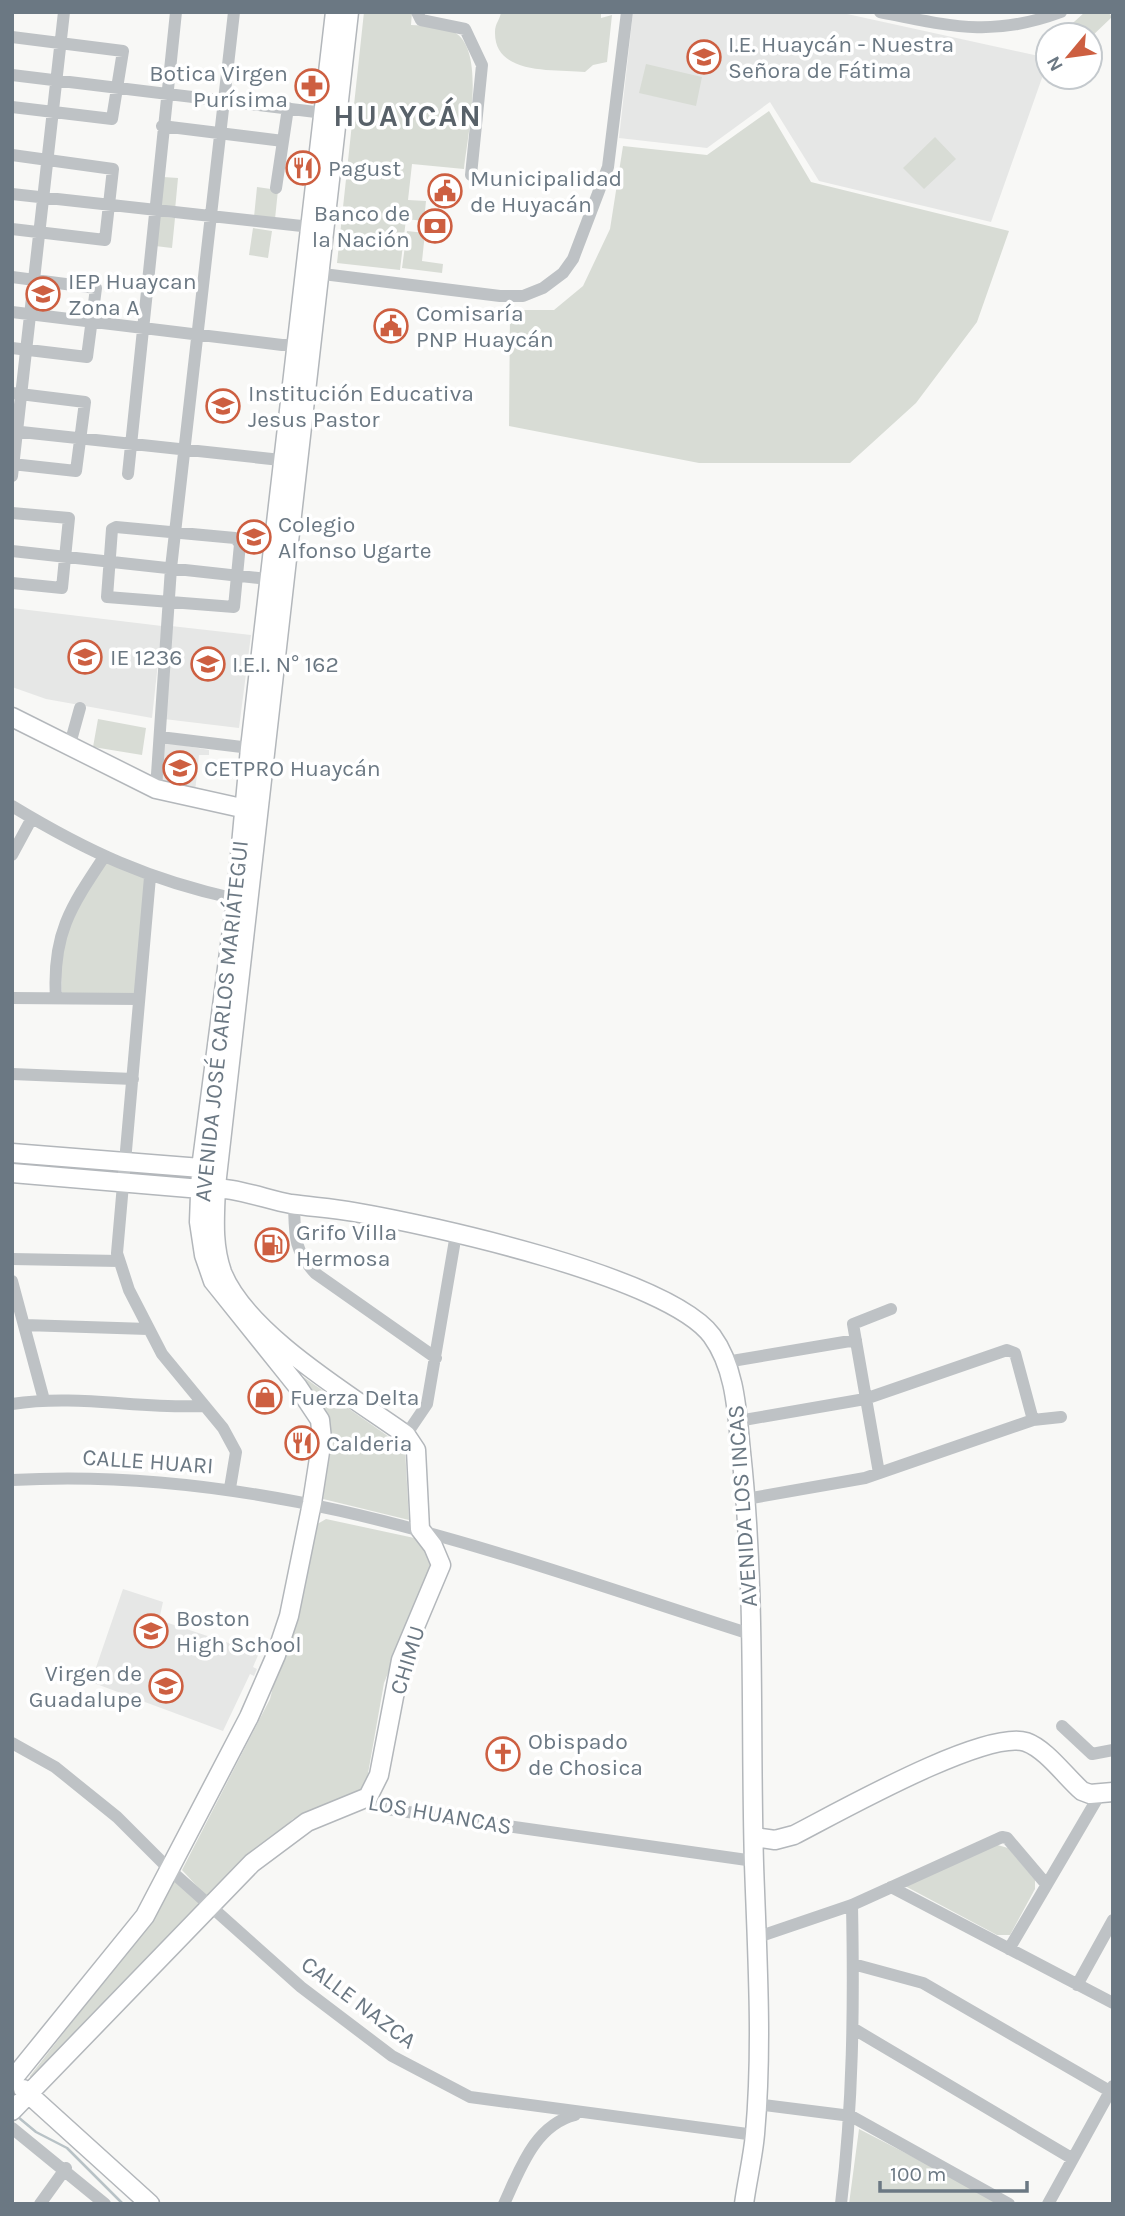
<svg xmlns="http://www.w3.org/2000/svg" width="1125" height="2216" font-family="Karla,sans-serif">
<rect width="100%" height="100%" fill="#f8f8f6"/>
<path fill="#e6e7e6" d="M633,12H838L1048,58V61L991,222L819,181L770,102L707,148L619,138Z
M12,608L162,626L152,718L46,699L12,687Z
M171,626L251,635L239,728L164,719Z
M164,742L209,750V755H199L195,792L160,782Z
M123,1589L163,1602L159,1620L259,1653L253,1667L257,1669L254,1676L250,1674L223,1731L91,1682Z"/>
<path fill="#d8dcd5" d="M364,12H412L411,25C424,26 443,25 454,32C487,50 467,137 464,169L412,164L408,200L426,201L424,221L406,219L400,270L337,263Z
M501,12H601V18L612,15L607,62L593,65L585,72C555,69 494,76 495,32C495,23 500,20 501,12Z
M1085,12H1108L1112,17L1090,38V35H1067L1064,31Z
M646,64L702,77L696,106L639,93Z
M769,111L811,182L1009,231L977,322L916,403L850,463H699L509,426L510,310H554L583,286L610,229L623,146L707,155Z
M935,137L956,159L924,189L903,168Z
M163,177L178,178L175,210L159,209Z
M257,187L278,190L275,219L254,217Z
M157,216L175,218L172,248L155,246Z
M253,228L272,231L268,258L249,255Z
M407,231L425,233L422,261L443,264L442,273L402,268Z
M98,719L146,728L142,755L93,747Z
M106,861L148,880L136,996L62,995C58,933 76,912 106,861Z
M292,1369L405,1448L409,1520L323,1499L330,1435L326,1422Z
M326,1519L419,1539L432,1559L431,1568L384,1683L367,1779L362,1789L293,1819L214,1897L205,1895L182,1870L270,1699L314,1526Z
M994,1844L1008,1848L1035,1880V1889L1010,1935H997L905,1886Z
M174,1878L210,1911L31,2084L30,2076L112,1971Z
M859,2129L1004,2204H849Z"/>
<g fill="none" stroke-linecap="round" stroke-linejoin="round">
<path stroke="#b8c2c6" stroke-width="2.5" d="M18,2117L36,2132L67,2148L123,2204"/>
<defs>
<path id="secondary" d="M12,717L156,789L255,811
M12,1153L201,1168L207,1176
M12,1173L201,1189C227,1184 264,1199 291,1204C312,1207 333,1208 354,1212C430,1225 669,1277 712,1336C736,1369 737,1414 741,1452C756,1589 750,1727 754,1864C757,1953 763,2044 755,2134C753,2157 747,2181 744,2204
M755,1837L775,1840L794,1835C837,1813 985,1729 1026,1742C1046,1749 1065,1776 1082,1791L1090,1794L1113,1792
M12,2080L145,1916L249,1717L276,1655L289,1616L312,1503L322,1439L320,1420L298,1387L213,1281L204,1255L199,1222L201,1168L236,899L250,748L335,12
M23,2089L150,2204
M12,2111L252,1863L307,1822L368,1797L379,1775L401,1660L441,1565L433,1546L420,1529L416,1450L406,1435C353,1397 246,1334 222,1272C212,1243 215,1216 216,1186L349,12"/>
</defs>
<use href="#secondary" stroke="#b3b7bb" stroke-width="21"/>
<path stroke="#bec2c5" stroke-width="12" d="M417,12L421,20L465,29L482,65L471,175
M880,12C950,26 991,38 1061,12
M12,37L123,51L112,119L12,107
M12,75L324,113
M162,126L283,141
M12,155L113,169L105,240L12,229
M276,188L288,108
M12,194L311,227
M315,273L500,296H523L543,288L563,273L573,259L608,167L627,12
M12,277L96,288L87,357L12,348
M12,312L282,345H304
M12,393L85,402L76,471L12,464
M12,431L290,461
M128,474L176,12
M12,476L64,12
M12,513L69,518L62,588L12,583
M116,527L235,538L240,544L234,607L107,597L112,529Z
M12,551L276,580
M160,737L250,748
M70,744L80,708
M156,789L171,568L234,12
M12,806C88,852 149,880 236,899
M12,855L32,818
M150,877L117,1253L129,1290L162,1354L223,1428L236,1452L230,1488
M12,998L139,999
M56,998C52,935 70,908 104,857
M12,1074L133,1079
M294,1204C295,1235 293,1249 315,1273L436,1358
M12,1259L119,1261
M12,1281L44,1400
M24,1325L148,1329
M726,1362L856,1340
M12,1404C77,1394 139,1409 204,1406
M738,1421L865,1399L1007,1350L1015,1353L1033,1420
M406,1435L427,1404L456,1234
M879,1473L853,1324L891,1309
M12,1480C274,1465 505,1556 750,1634
M746,1499L865,1478L1033,1420L1061,1417
M1062,1726L1092,1754L1113,1750
M12,1743L55,1767L117,1817L170,1870L301,1987L392,2056L470,2097L755,2135
M368,1797L387,1809L754,1861
M891,1887L1113,2003
M758,1937L852,1905L1002,1837L1007,1838L1046,1884
M1009,1949L1100,1794
M853,1964L923,1983L1113,2093
M1077,1985L1113,1920
M854,2029L1073,2159
M756,2104L851,2116L1009,2204
M12,2128L105,2204
M40,2204L66,2168
M504,2204C520,2169 535,2125 575,2115
M841,2204C853,2104 854,2006 852,1905
M1048,2204L1113,2086"/>
<use href="#secondary" stroke="#fff" stroke-width="18"/>
</g>
<defs>
<symbol id="school-ring" viewBox="-11 -11 22 22"><circle r="9.5" fill="#fff" stroke="#cd5f41" stroke-width="1.5"/><path d="M0-5L7-2L0 1L-7-2ZM-4 1L0 2.5L4 1V4Q0 6-4 4Z" fill="#cd5f41"/></symbol>
<symbol id="pharmacy-ring" viewBox="-11 -11 22 22"><circle r="9.5" fill="#fff" stroke="#cd5f41" stroke-width="1.5"/><path d="M-2-6h4v4h4v4h-4v4h-4v-4h-4v-4h4Z" fill="#cd5f41"/></symbol>
<symbol id="restaurant-ring" viewBox="-11 -11 22 22"><circle r="9.5" fill="#fff" stroke="#cd5f41" stroke-width="1.5"/><path d="M-5-6h1v4h1v-4h1v4h1v-4h1v5L-1.5 .5V6h-2V.5L-5-1ZM5-6V6H3V1.5H1.5Q1.5-4 5-6Z" fill="#cd5f41"/></symbol>
<symbol id="civic-ring" viewBox="-11 -11 22 22"><circle r="9.5" fill="#fff" stroke="#cd5f41" stroke-width="1.5"/><path d="M-.6-6.5H3V-4.5H.6V-3L4-1V1h2V6H-6V1h2V-1L-.6-3ZM-1.2 2.5V6h2.4V2.5Z" fill="#cd5f41"/></symbol>
<symbol id="bank-ring" viewBox="-11 -11 22 22"><circle r="9.5" fill="#fff" stroke="#cd5f41" stroke-width="1.5"/><path d="M-6-4H6V4H-6ZM0-2.3a2.3 2.3 0 1 0 0 4.6a2.3 2.3 0 1 0 0-4.6Z" fill="#cd5f41"/></symbol>
<symbol id="university-ring" viewBox="-11 -11 22 22"><circle r="9.5" fill="#fff" stroke="#cd5f41" stroke-width="1.5"/><path d="M0-5L7-2L0 1L-7-2ZM-4 1L0 2.5L4 1V4Q0 6-4 4Z" fill="#cd5f41"/></symbol>
<symbol id="fuel-ring" viewBox="-11 -11 22 22"><circle r="9.5" fill="#fff" stroke="#cd5f41" stroke-width="1.5"/><path d="M-5.5-6h7V0h2V4h1.3V-2.5L3-4.5l.8-.8L6-3V5H2.5V1h-1V6h-7ZM-4.2-4.7v3.2H.2V-4.7Z" fill="#cd5f41"/></symbol>
<symbol id="shop-ring" viewBox="-11 -11 22 22"><circle r="9.5" fill="#fff" stroke="#cd5f41" stroke-width="1.5"/><path d="M-5-2.5h2.3a2.7 3.5 0 0 1 5.4 0H5L5.5 6h-11ZM-1.5-2.5h3a1.5 2.3 0 0 0-3 0Z" fill="#cd5f41"/></symbol>
<symbol id="church-ring" viewBox="-11 -11 22 22"><circle r="9.5" fill="#fff" stroke="#cd5f41" stroke-width="1.5"/><path d="M-1.2-6h2.4v3.5h3.3v2.4h-3.3V6h-2.4V-.1h-3.3v-2.4h3.3Z" fill="#cd5f41"/></symbol>
</defs>
<g fill-rule="evenodd">
<use href="#school-ring" x="685" y="38" width="38" height="38"/>
<use href="#pharmacy-ring" x="293" y="67" width="38" height="38"/>
<use href="#restaurant-ring" x="284" y="149" width="38" height="38"/>
<use href="#civic-ring" x="426" y="172" width="38" height="38"/>
<use href="#bank-ring" x="416" y="207" width="38" height="38"/>
<use href="#school-ring" x="24" y="275" width="38" height="38"/>
<use href="#civic-ring" x="372" y="307" width="38" height="38"/>
<use href="#school-ring" x="204" y="387" width="38" height="38"/>
<use href="#school-ring" x="235" y="518" width="38" height="38"/>
<use href="#school-ring" x="66" y="638" width="38" height="38"/>
<use href="#school-ring" x="189" y="645" width="38" height="38"/>
<use href="#university-ring" x="161" y="749" width="38" height="38"/>
<use href="#fuel-ring" x="253" y="1226" width="38" height="38"/>
<use href="#shop-ring" x="246" y="1378" width="38" height="38"/>
<use href="#restaurant-ring" x="283" y="1424" width="38" height="38"/>
<use href="#school-ring" x="132" y="1612" width="38" height="38"/>
<use href="#school-ring" x="147" y="1667" width="38" height="38"/>
<use href="#church-ring" x="484" y="1735" width="38" height="38"/>
</g>
<g text-anchor="middle" stroke-width="7" stroke-linejoin="round" paint-order="stroke">
<g font-size="23" fill="#6b7883" stroke="#fff" text-anchor="start">
<text x="728" y="52">I.E. Huaycán - Nuestra<tspan x="728" dy="26">Señora de Fátima</tspan></text>
<text x="288" y="81" text-anchor="end">Botica Virgen<tspan x="288" dy="26">Purísima</tspan></text>
<text x="328" y="176">Pagust</text>
<text x="470" y="186">Municipalidad<tspan x="470" dy="26">de Huyacán</tspan></text>
<text x="410" y="221" text-anchor="end">Banco de<tspan x="410" dy="26">la Nación</tspan></text>
<text x="68" y="289">IEP Huaycan<tspan x="68" dy="26">Zona A</tspan></text>
<text x="416" y="321">Comisaría<tspan x="416" dy="26">PNP Huaycán</tspan></text>
<text x="248" y="401">Institución Educativa<tspan x="248" dy="26">Jesus Pastor</tspan></text>
<text x="278" y="532">Colegio<tspan x="278" dy="26">Alfonso Ugarte</tspan></text>
<text x="110" y="665">IE 1236</text>
<text x="232" y="672">I.E.I. N° 162</text>
<text x="204" y="776">CETPRO Huaycán</text>
<text x="296" y="1240">Grifo Villa<tspan x="296" dy="26">Hermosa</tspan></text>
<text x="290" y="1405">Fuerza Delta</text>
<text x="326" y="1451">Calderia</text>
<text x="176" y="1626">Boston<tspan x="176" dy="26">High School</tspan></text>
<text x="142" y="1681" text-anchor="end">Virgen de<tspan x="142" dy="26">Guadalupe</tspan></text>
<text x="528" y="1749">Obispado<tspan x="528" dy="26">de Chosica</tspan></text>
</g>
<g font-size="23" fill="#6b7883" stroke="#fff">
<text transform="translate(221 1021) rotate(-84)" y="8">AVENIDA JOSÉ CARLOS MARIÁTEGUI</text>
<text transform="translate(148 1461) rotate(4)" y="8">CALLE HUARI</text>
<text transform="translate(742 1506) rotate(-94)" y="8">AVENIDA LOS INCAS</text>
<text transform="translate(407 1660) rotate(-73)" y="8">CHIMU</text>
<text transform="translate(440 1814) rotate(10)" y="8">LOS HUANCAS</text>
<text transform="translate(359 2002) rotate(37)" y="8">CALLE NAZCA</text>
</g>
<g font-size="30" font-weight="bold" letter-spacing="2" fill="#586169" stroke="#fff">
<text x="408" y="126">HUAYCÁN</text>
</g>
</g>
<rect width="1125" height="2216" fill="none" stroke="#6b7883" stroke-width="28"/>
<g transform="translate(1069 56) rotate(241)"><circle r="33" fill="#ffffff" stroke="#c4c9cd" stroke-width="2"/>
<path d="M0-5L12 26L0 18L-12 26Z" fill="#cd5f41"/>
<text y="-10" font-size="19" font-weight="bold" text-anchor="middle" fill="#6b7883">N</text>
</g>
<path d="M880 2181v10h147v-10" fill="none" stroke="#6b7883" stroke-width="3.5"/>
<text x="890" y="2181" font-size="21" fill="#6b7883" stroke="#ffffff" stroke-width="5" paint-order="stroke">100 m</text>
</svg>
